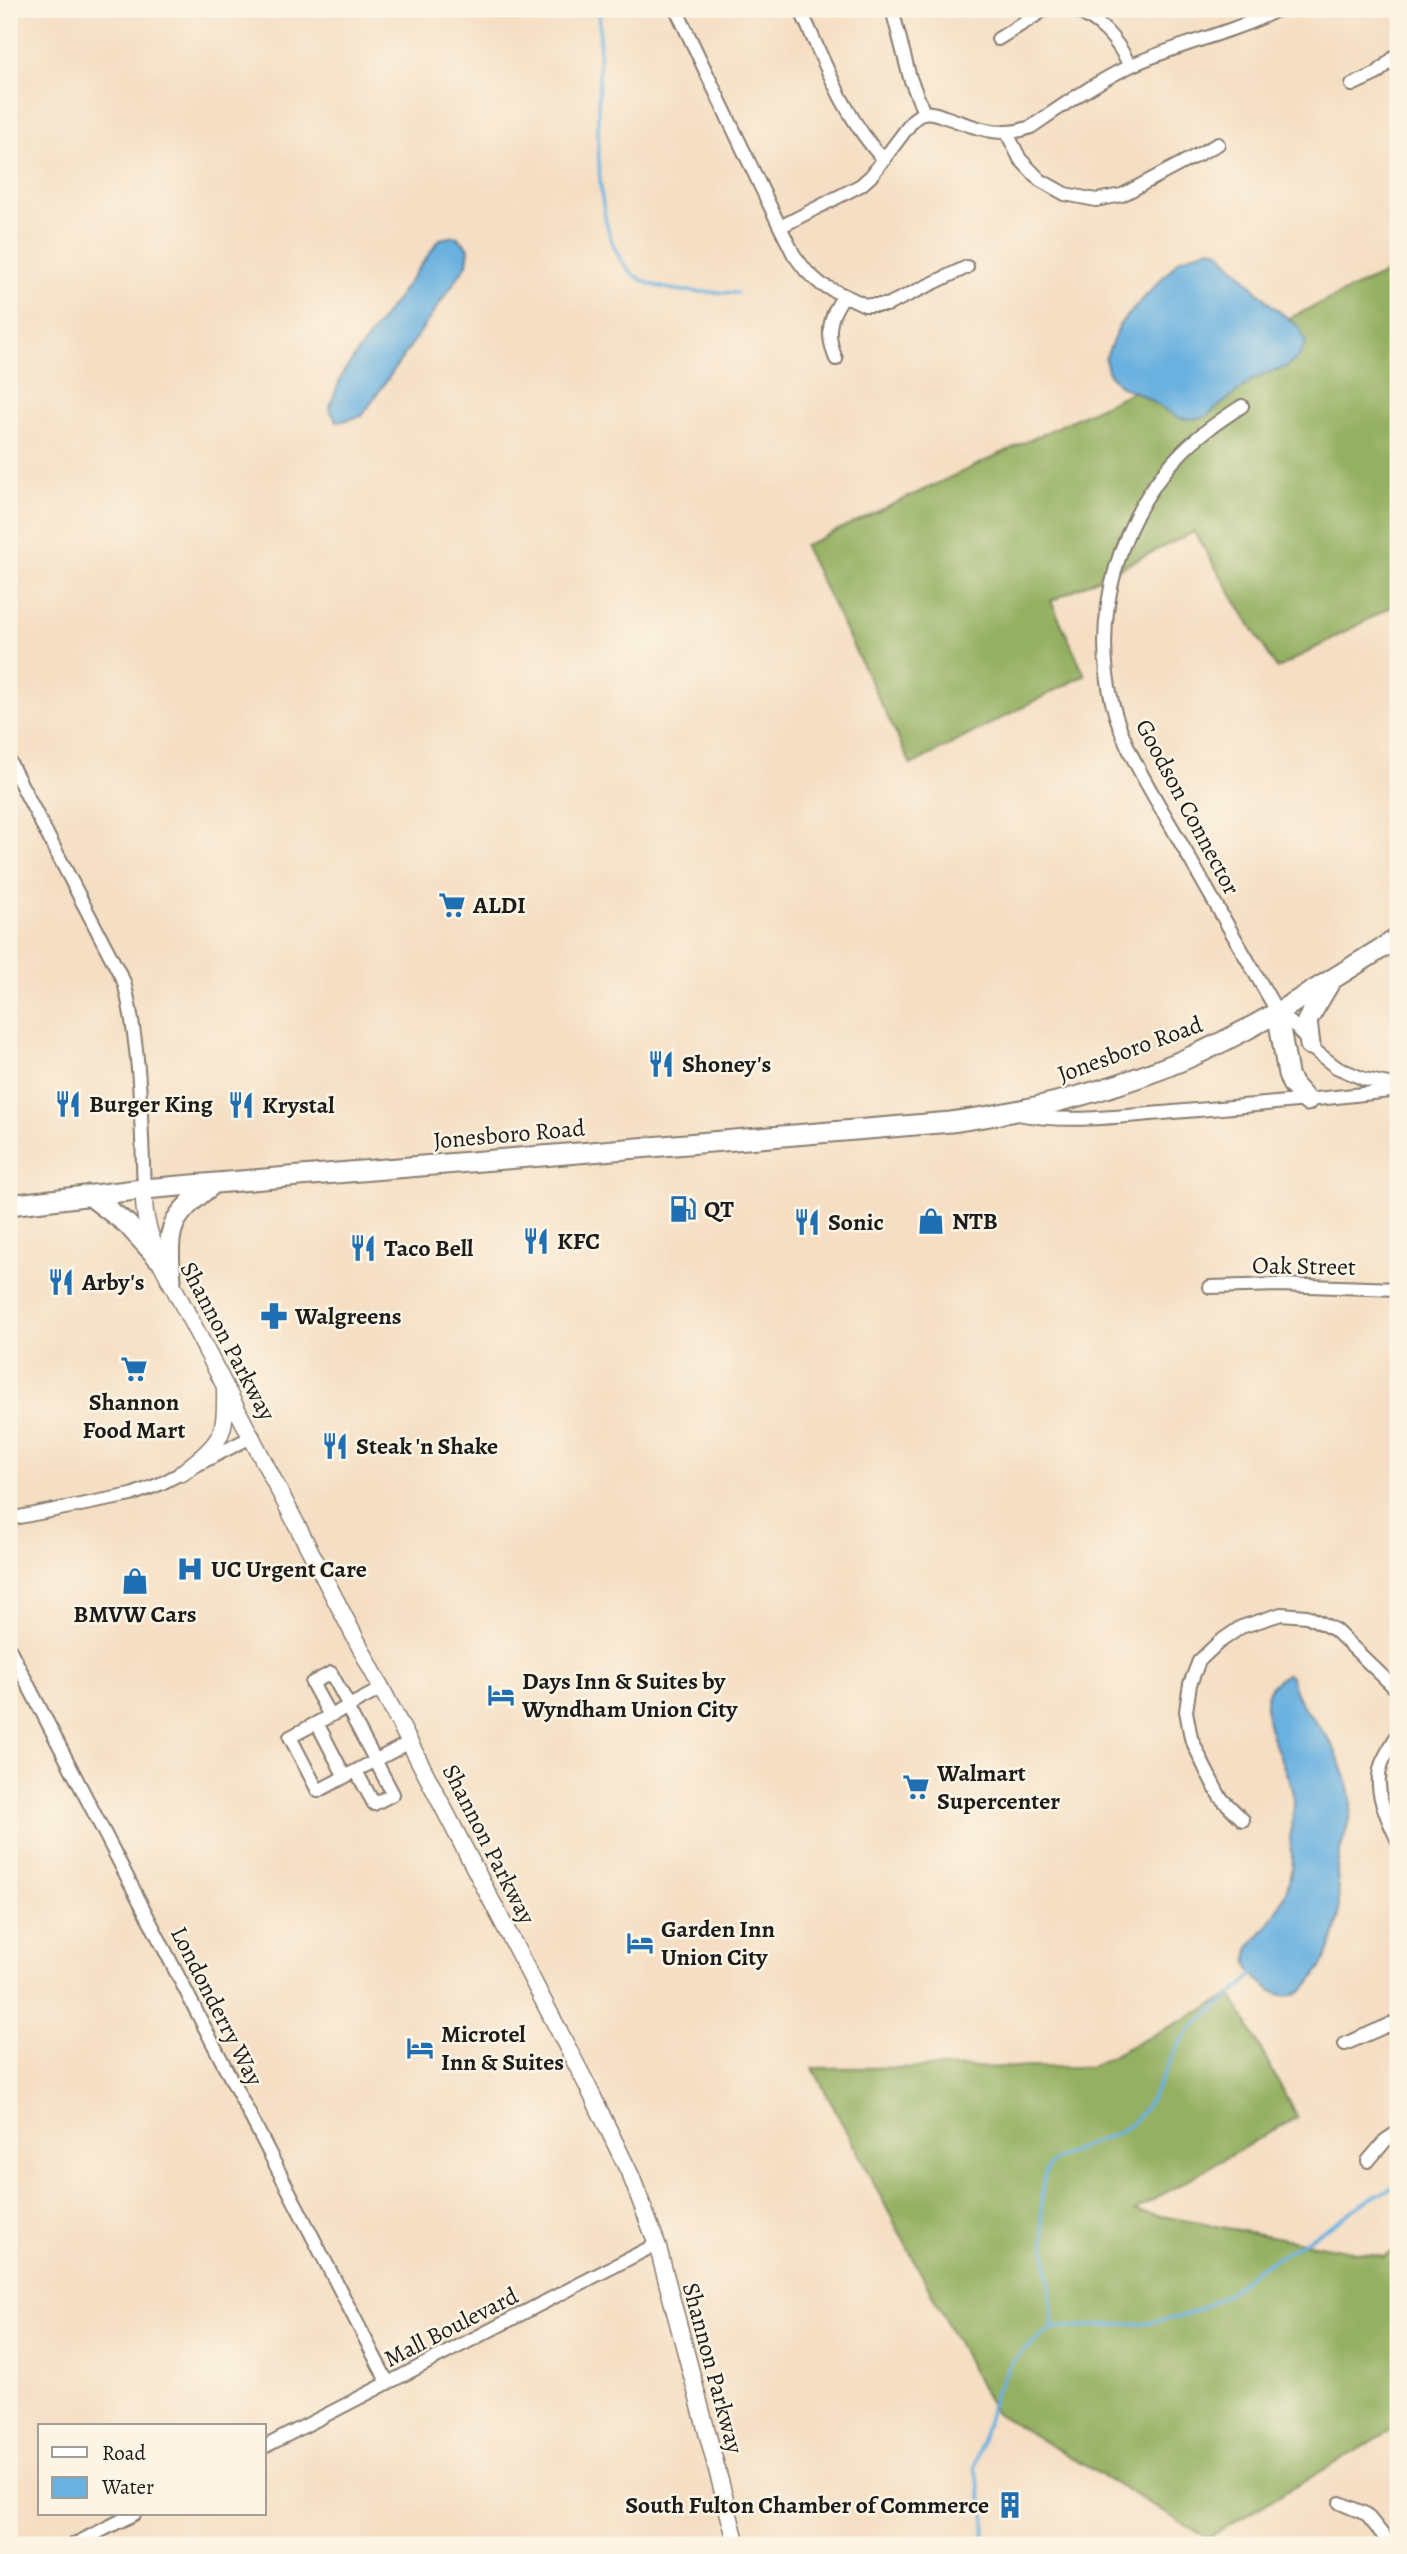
<svg xmlns="http://www.w3.org/2000/svg" width="1407" height="2554" font-family="Alegreya,serif">
<rect width="100%" height="100%" fill="#fcf5e5"/>
<filter id="ink" filterUnits="userSpaceOnUse"><feTurbulence type="fractalNoise" baseFrequency=".0143" numOctaves="2"/><feDisplacementMap in="SourceGraphic" scale="14" xChannelSelector="R" yChannelSelector="G"/><feConvolveMatrix kernelMatrix="1 2 1 2 8 2 1 2 1" color-interpolation-filters="sRGB"/></filter>
<filter id="wash" filterUnits="userSpaceOnUse"><feTurbulence type="fractalNoise" baseFrequency=".00686" numOctaves="4" result="noise"/><feDisplacementMap in="SourceGraphic" scale="28" xChannelSelector="R" yChannelSelector="G"/><feGaussianBlur stdDeviation="1.57" result="paint"/><feColorMatrix in="noise" values="0 0 0 0 0 0 0 0 0 0 0 0 0 0 0 0 0 1.4 0 .05"/><feComposite in="paint" operator="in"/></filter>
<g filter="url(#wash)">
<rect width="100%" height="100%" fill="#f5dec3"/>
<path fill="#94b062" stroke="#58663f" stroke-width="2" d="M1398,267V603L1277,669L1194,532L1051,601L1085,675L911,765L804,546Z
M1232,1995L1297,2117L1134,2211L1384,2257L1398,2248V2426L1208,2538L994,2412L813,2068L1090,2067Z"/>
<path fill="#69b1e0" stroke="#42667e" stroke-width="2" d="M456,236L469,248L467,264L362,416L338,422L329,409L343,373L440,239Z
M1210,248L1218,250L1271,305L1299,327L1306,343L1298,358L1284,368L1267,373L1251,381L1205,417L1192,419L1179,418L1138,393L1121,387L1109,374L1105,359L1120,324L1180,259Z
M1287,1674L1291,1677C1295,1702 1312,1716 1326,1736C1336,1748 1350,1785 1351,1800C1352,1824 1338,1846 1337,1869C1337,1886 1341,1904 1338,1922C1333,1949 1307,2014 1271,1990C1261,1983 1249,1974 1248,1962C1247,1956 1248,1952 1250,1946C1274,1920 1292,1894 1292,1857C1292,1850 1290,1843 1290,1836C1291,1825 1294,1815 1294,1804C1293,1764 1236,1699 1287,1674Z"/>
<g fill="none" stroke-linecap="round" stroke-linejoin="round">
<path stroke="#69b1e0" stroke-width="3.5" d="M599,9C604,73 580,239 637,277C664,295 706,291 737,293
M1053,2328C1051,2309 1051,2289 1048,2270C1045,2240 1037,2205 1045,2174C1050,2152 1102,2142 1121,2131C1152,2112 1162,2072 1180,2043C1198,2015 1232,2001 1253,1974
M980,2545L984,2536L986,2519L975,2467L994,2395L1011,2364L1023,2351L1053,2328L1144,2323L1179,2317L1196,2311L1227,2294L1254,2271L1335,2223L1363,2203L1398,2184"/>
</g>
</g>
<g filter="url(#ink)">
<g fill="none" stroke-linecap="round" stroke-linejoin="round">
<defs>
<path id="street" d="M676,9L780,227L794,255L807,272L822,285L865,305H887L967,267
M800,9C824,60 844,118 884,160
M892,9L910,78L924,113
M1072,9C1101,21 1116,38 1130,66
M998,39L1046,9
M1352,85L1376,74L1398,54
M1007,133L1020,159L1040,180L1065,194L1096,200L1122,195L1218,144
M780,227L861,185L871,176L914,119C917,117 920,114 924,113C931,111 939,115 945,117C975,127 1000,139 1031,127C1062,106 1093,84 1128,67C1176,44 1231,34 1279,9
M836,359C826,335 828,317 844,296
M1242,406C1221,420 1201,433 1183,451C1120,515 1091,613 1112,702C1123,748 1150,789 1174,831C1208,891 1242,951 1277,1011L1296,1027L1314,1050L1336,1067L1364,1079L1398,1086
M9,761L124,982C141,1049 141,1120 144,1189
M1018,1114C1068,1124 1123,1116 1173,1112C1248,1106 1323,1099 1398,1090
M1210,1287L1278,1285L1398,1289
M9,1519L131,1495L160,1484L253,1436
M9,1648L388,2383
M383,1688L290,1737L318,1791L410,1742
M347,1707L393,1794L374,1804L356,1771
M330,1716L312,1683L331,1673L349,1706
M317,1723L345,1777
M1398,1734C1393,1743 1386,1753 1382,1763C1372,1788 1387,1818 1398,1841
M1243,1820L1220,1797L1205,1768L1191,1738L1186,1711L1190,1684L1199,1661L1218,1643L1241,1627L1281,1614L1307,1616L1335,1630L1398,1691
M1345,2044L1398,2021
M1368,2161L1386,2140L1398,2132
M264,2447L657,2244
M1340,2503L1366,2514L1391,2545
M73,2545L134,2514"/>
<path id="secondary" d="M144,1189C143,1217 149,1233 159,1259L588,2087L631,2176L657,2244L737,2545
M182,1473C222,1441 226,1438 225,1387"/>
<path id="primary" d="M1277,1011L1288,1074L1292,1084L1307,1101
M1310,1045L1307,1021L1330,982
M89,1195L127,1224L159,1259
M9,1205L144,1189L951,1122C1031,1111 1107,1092 1181,1061C1257,1029 1329,981 1398,938
M171,1280C166,1225 171,1217 213,1184"/>
</defs>
<use href="#street" stroke="#887d70" stroke-width="16"/>
<use href="#secondary" stroke="#887d70" stroke-width="19"/>
<use href="#primary" stroke="#887d70" stroke-width="23"/>
<use href="#street" stroke="#fff" stroke-width="12"/>
<use href="#secondary" stroke="#fff" stroke-width="16"/>
<use href="#primary" stroke="#fff" stroke-width="19"/>
</g>
</g>
<defs>
<symbol id="supermarket-bare" viewBox="-9 -9 18 18"><path d="M-6-5.5h2.5l.6 2H6L4.5 2H-2.5L-4.4-4H-6ZM-1.5 3.2a1.3 1.3 0 1 0 .1 0ZM3 3.2a1.3 1.3 0 1 0 .1 0Z" fill="#1f6fb2" stroke="#fcf5e5" stroke-width="2.5" paint-order="stroke"/></symbol>
<symbol id="restaurant-bare" viewBox="-9 -9 18 18"><path d="M-5-6h1v4h1v-4h1v4h1v-4h1v5L-1.5 .5V6h-2V.5L-5-1ZM5-6V6H3V1.5H1.5Q1.5-4 5-6Z" fill="#1f6fb2" stroke="#fcf5e5" stroke-width="2.5" paint-order="stroke"/></symbol>
<symbol id="fuel-bare" viewBox="-9 -9 18 18"><path d="M-5.5-6h7V0h2V4h1.3V-2.5L3-4.5l.8-.8L6-3V5H2.5V1h-1V6h-7ZM-4.2-4.7v3.2H.2V-4.7Z" fill="#1f6fb2" stroke="#fcf5e5" stroke-width="2.5" paint-order="stroke"/></symbol>
<symbol id="shop-bare" viewBox="-9 -9 18 18"><path d="M-5-2.5h2.3a2.7 3.5 0 0 1 5.4 0H5L5.5 6h-11ZM-1.5-2.5h3a1.5 2.3 0 0 0-3 0Z" fill="#1f6fb2" stroke="#fcf5e5" stroke-width="2.5" paint-order="stroke"/></symbol>
<symbol id="pharmacy-bare" viewBox="-9 -9 18 18"><path d="M-2-6h4v4h4v4h-4v4h-4v-4h-4v-4h4Z" fill="#1f6fb2" stroke="#fcf5e5" stroke-width="2.5" paint-order="stroke"/></symbol>
<symbol id="hospital-bare" viewBox="-9 -9 18 18"><path d="M-5-5h3v3.5h4V-5h3V5h-3V1.5h-4V5h-3Z" fill="#1f6fb2" stroke="#fcf5e5" stroke-width="2.5" paint-order="stroke"/></symbol>
<symbol id="hotel-bare" viewBox="-9 -9 18 18"><path d="M-6-4.5h1.5V1H6V5H4.5V3h-9V5H-6ZM-4 0a1.8 1.8 0 1 1 3.6 0ZM.5 0V-2.5h3Q6-2.5 6 0Z" fill="#1f6fb2" stroke="#fcf5e5" stroke-width="2.5" paint-order="stroke"/></symbol>
<symbol id="building-bare" viewBox="-9 -9 18 18"><path d="M-4-6H4V6H1V3H-1V6H-4ZM-2.5-4.3h1.7v1.8h-1.7ZM.8-4.3h1.7v1.8H.8ZM-2.5-1h1.7V.8h-1.7ZM.8-1h1.7V.8H.8Z" fill="#1f6fb2" stroke="#fcf5e5" stroke-width="2.5" paint-order="stroke"/></symbol>
</defs>
<g fill-rule="evenodd">
<use href="#supermarket-bare" x="433" y="886" width="38" height="38"/>
<use href="#restaurant-bare" x="642" y="1045" width="38" height="38"/>
<use href="#restaurant-bare" x="49" y="1085" width="38" height="38"/>
<use href="#restaurant-bare" x="222" y="1086" width="38" height="38"/>
<use href="#fuel-bare" x="664" y="1190" width="38" height="38"/>
<use href="#shop-bare" x="912" y="1202" width="38" height="38"/>
<use href="#restaurant-bare" x="788" y="1203" width="38" height="38"/>
<use href="#restaurant-bare" x="517" y="1222" width="38" height="38"/>
<use href="#restaurant-bare" x="344" y="1229" width="38" height="38"/>
<use href="#restaurant-bare" x="42" y="1263" width="38" height="38"/>
<use href="#pharmacy-bare" x="255" y="1297" width="38" height="38"/>
<use href="#supermarket-bare" x="115" y="1350" width="38" height="38"/>
<use href="#restaurant-bare" x="316" y="1427" width="38" height="38"/>
<use href="#hospital-bare" x="171" y="1550" width="38" height="38"/>
<use href="#shop-bare" x="116" y="1562" width="38" height="38"/>
<use href="#hotel-bare" x="482" y="1676" width="38" height="38"/>
<use href="#supermarket-bare" x="897" y="1768" width="38" height="38"/>
<use href="#hotel-bare" x="621" y="1924" width="38" height="38"/>
<use href="#hotel-bare" x="401" y="2029" width="38" height="38"/>
<use href="#building-bare" x="991" y="2486" width="38" height="38"/>
</g>
<g text-anchor="middle" stroke-width="5" stroke-linejoin="round" paint-order="stroke">
<g font-size="24" fill="#1c1c1c" stroke="#fcf5e5">
<text transform="translate(1188 807) rotate(62)" y="8">Goodson Connector</text>
<text transform="translate(1130 1049) rotate(-20)" y="8">Jonesboro Road</text>
<text transform="translate(509 1134) rotate(-5)" y="8">Jonesboro Road</text>
<text transform="translate(1304 1266) rotate(1)" y="8">Oak Street</text>
<text transform="translate(228 1341) rotate(62)" y="8">Shannon Parkway</text>
<text transform="translate(489 1844) rotate(63)" y="8">Shannon Parkway</text>
<text transform="translate(217 2006) rotate(63)" y="8">Londonderry Way</text>
<text transform="translate(451 2327) rotate(-27)" y="8">Mall Boulevard</text>
<text transform="translate(713 2368) rotate(75)" y="8">Shannon Parkway</text>
</g>
<g font-size="24" font-weight="bold" fill="#1c1c1c" stroke="#fcf5e5" text-anchor="start">
<text x="473" y="913">ALDI</text>
<text x="682" y="1072">Shoney's</text>
<text x="89" y="1112">Burger King</text>
<text x="262" y="1113">Krystal</text>
<text x="704" y="1217">QT</text>
<text x="952" y="1229">NTB</text>
<text x="828" y="1230">Sonic</text>
<text x="557" y="1249">KFC</text>
<text x="384" y="1256">Taco Bell</text>
<text x="82" y="1290">Arby's</text>
<text x="295" y="1324">Walgreens</text>
<text x="134" y="1410" text-anchor="middle">Shannon<tspan x="134" dy="28">Food Mart</tspan></text>
<text x="356" y="1454">Steak 'n Shake</text>
<text x="211" y="1577">UC Urgent Care</text>
<text x="135" y="1622" text-anchor="middle">BMVW Cars</text>
<text x="522" y="1689">Days Inn &amp; Suites by<tspan x="522" dy="28">Wyndham Union City</tspan></text>
<text x="937" y="1781">Walmart<tspan x="937" dy="28">Supercenter</tspan></text>
<text x="661" y="1937">Garden Inn<tspan x="661" dy="28">Union City</tspan></text>
<text x="441" y="2042">Microtel<tspan x="441" dy="28">Inn &amp; Suites</tspan></text>
<text x="989" y="2513" text-anchor="end">South Fulton Chamber of Commerce</text>
</g>
</g>
<rect width="1407" height="2554" fill="none" stroke="#fcf5e5" stroke-width="35"/>
<rect x="38" y="2424" width="228" height="91" fill="#fcf5e5" stroke="#a29e95" stroke-width="2"/>
<rect x="52" y="2447" width="35" height="10" fill="#ffffff" stroke="#a29e95" stroke-width="2"/>
<text x="102" y="2460" font-size="21" fill="#1c1c1c">Road</text>
<rect x="52" y="2477" width="35" height="21" fill="#69b1e0" stroke="#a29e95" stroke-width="2"/>
<text x="102" y="2494" font-size="21" fill="#1c1c1c">Water</text>
</svg>
